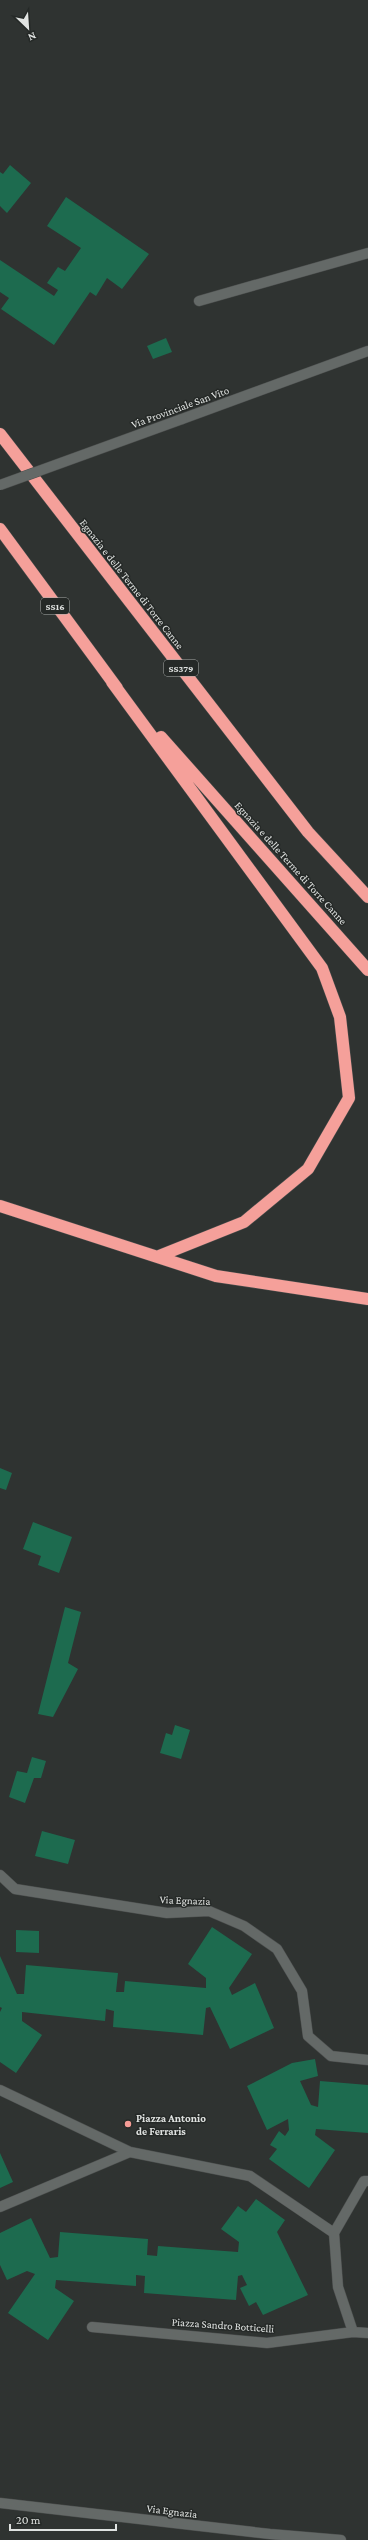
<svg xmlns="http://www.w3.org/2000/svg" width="368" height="2540" font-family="'Crimson Pro',serif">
<rect width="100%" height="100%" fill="#2f3331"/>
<path fill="#1d6b4f" d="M10,165L31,183L7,213L0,206V172L3,174Z
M66,197L149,254L122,289L107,278L96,296L90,292L54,345L1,309L9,298L0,292V260L54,296L58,290L47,283L58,267L65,271L81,248L47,226Z
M166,338L172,352L153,359L147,346Z
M0,1468L12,1473L6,1490L0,1488Z
M33,1522L72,1537L59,1573L38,1565L41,1556L23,1549Z
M65,1607L81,1612L68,1663L78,1669L53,1717L38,1714Z
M175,1725L190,1730L181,1759L160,1753L166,1733L172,1735Z
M32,1757L46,1761L41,1778H34L25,1803L9,1797L17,1771L27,1773Z
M42,1831L75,1840L68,1864L35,1856Z
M212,1927L252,1954L229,1988L232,1995L255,1983L274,2028L230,2049L210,2007L206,2008L203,2035L113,2027L114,2011L106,2009L105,2021L22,2012V2021L42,2035L16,2073L0,2062V2012L2,2008L0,2007V1956L17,1994H24L26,1965L118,1973L116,1992H124L125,1981L206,1988V1978L188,1964Z
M16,1930L39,1931V1953L16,1952Z
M315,2059L318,2076L300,2081L311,2105L318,2107L320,2081L368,2085V2133L316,2129L315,2135L335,2150L309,2188L269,2159L277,2149L270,2145L279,2131L285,2136L289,2130L288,2119L267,2130L247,2086L292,2063Z
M0,2153L13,2182L0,2188Z
M256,2199L285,2220L277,2232L308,2295L263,2315L256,2302L249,2306L240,2288L247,2285L242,2275L238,2276L236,2300L144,2293L145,2276L136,2275V2286L56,2280L55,2288L74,2301L48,2340L8,2313L35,2274L27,2271L7,2280L0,2265V2233L31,2218L50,2258L58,2257L60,2232L148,2239L147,2255L157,2256L158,2246L238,2252L239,2242L221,2229L238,2206L246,2212Z"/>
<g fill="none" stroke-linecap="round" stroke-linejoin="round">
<defs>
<path id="lane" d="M199,301L368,253"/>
<path id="street" d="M0,1875L15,1889L167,1913L209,1911L244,1926L277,1949L302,1991L308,2036L331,2056L368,2060
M0,2090L130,2152
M368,2181H364L334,2233L338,2287L353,2332L368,2333
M0,2207L130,2152L250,2176L334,2233
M92,2327L267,2343L353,2332"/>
<path id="secondary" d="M182,419L368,351
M0,2503L270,2534L341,2540"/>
<path id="highway" d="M0,434L308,832L368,897
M0,529L117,688
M112,682L322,968L340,1017L349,1098L308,1169L244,1222L159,1256
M161,737L368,970
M0,1206L216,1276L368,1299"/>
</defs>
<use href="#lane" stroke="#4b4e4d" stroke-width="11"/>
<use href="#street" stroke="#4b4e4d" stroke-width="11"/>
<use href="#secondary" stroke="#4b4e4d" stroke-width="11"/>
<use href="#highway" stroke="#4b4e4d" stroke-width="13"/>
<use href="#lane" stroke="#646967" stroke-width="10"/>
<use href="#street" stroke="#646967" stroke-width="10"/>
<use href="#secondary" stroke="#646967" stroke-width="10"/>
<use href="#highway" stroke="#f5a09a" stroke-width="12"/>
<defs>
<path id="secondary-bridge" d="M0,485L182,419"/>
</defs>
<use href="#secondary-bridge" stroke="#4b4e4d" stroke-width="11" stroke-linecap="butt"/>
<use href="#secondary-bridge" stroke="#646967" stroke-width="10"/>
</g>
<circle fill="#f59c96" stroke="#252927" stroke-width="1.5" cx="128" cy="2124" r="4"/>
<g text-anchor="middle" stroke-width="3" stroke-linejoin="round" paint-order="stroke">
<g fill="#252927" stroke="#a8aba9" stroke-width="1">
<rect x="41" y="598" width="28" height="16" rx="3"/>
<rect x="164" y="660" width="34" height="16" rx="3"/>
</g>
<g font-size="10" font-weight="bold" fill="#e0e3e1">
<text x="55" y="610">SS16</text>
<text x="181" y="672">SS379</text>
</g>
<g font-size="11" fill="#e0e3e1" stroke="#252927">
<text transform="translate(180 407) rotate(-20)" y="4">Via Provinciale San Vito</text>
<text transform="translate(132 584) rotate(52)" y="4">Egnazia e delle Terme di Torre Canne</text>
<text transform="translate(291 863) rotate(48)" y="4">Egnazia e delle Terme di Torre Canne</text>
<text transform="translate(185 1900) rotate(2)" y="4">Via Egnazia</text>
<text transform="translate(223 2325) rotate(4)" y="4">Piazza Sandro Botticelli</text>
<text transform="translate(172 2511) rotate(7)" y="4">Via Egnazia</text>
</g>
<g font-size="11" font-weight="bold" fill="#e0e3e1" stroke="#252927" text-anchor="start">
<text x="136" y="2122">Piazza Antonio<tspan x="136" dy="13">de Ferraris</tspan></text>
</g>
</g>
<g transform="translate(28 28) rotate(155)" stroke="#252927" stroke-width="3" paint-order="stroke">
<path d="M0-3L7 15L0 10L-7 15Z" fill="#e0e3e1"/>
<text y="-6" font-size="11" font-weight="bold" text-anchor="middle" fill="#e0e3e1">N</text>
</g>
<path d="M10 2524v6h106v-6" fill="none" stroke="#e0e3e1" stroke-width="2"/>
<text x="16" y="2524" font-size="12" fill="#e0e3e1" stroke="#252927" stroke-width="3" paint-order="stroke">20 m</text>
</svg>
